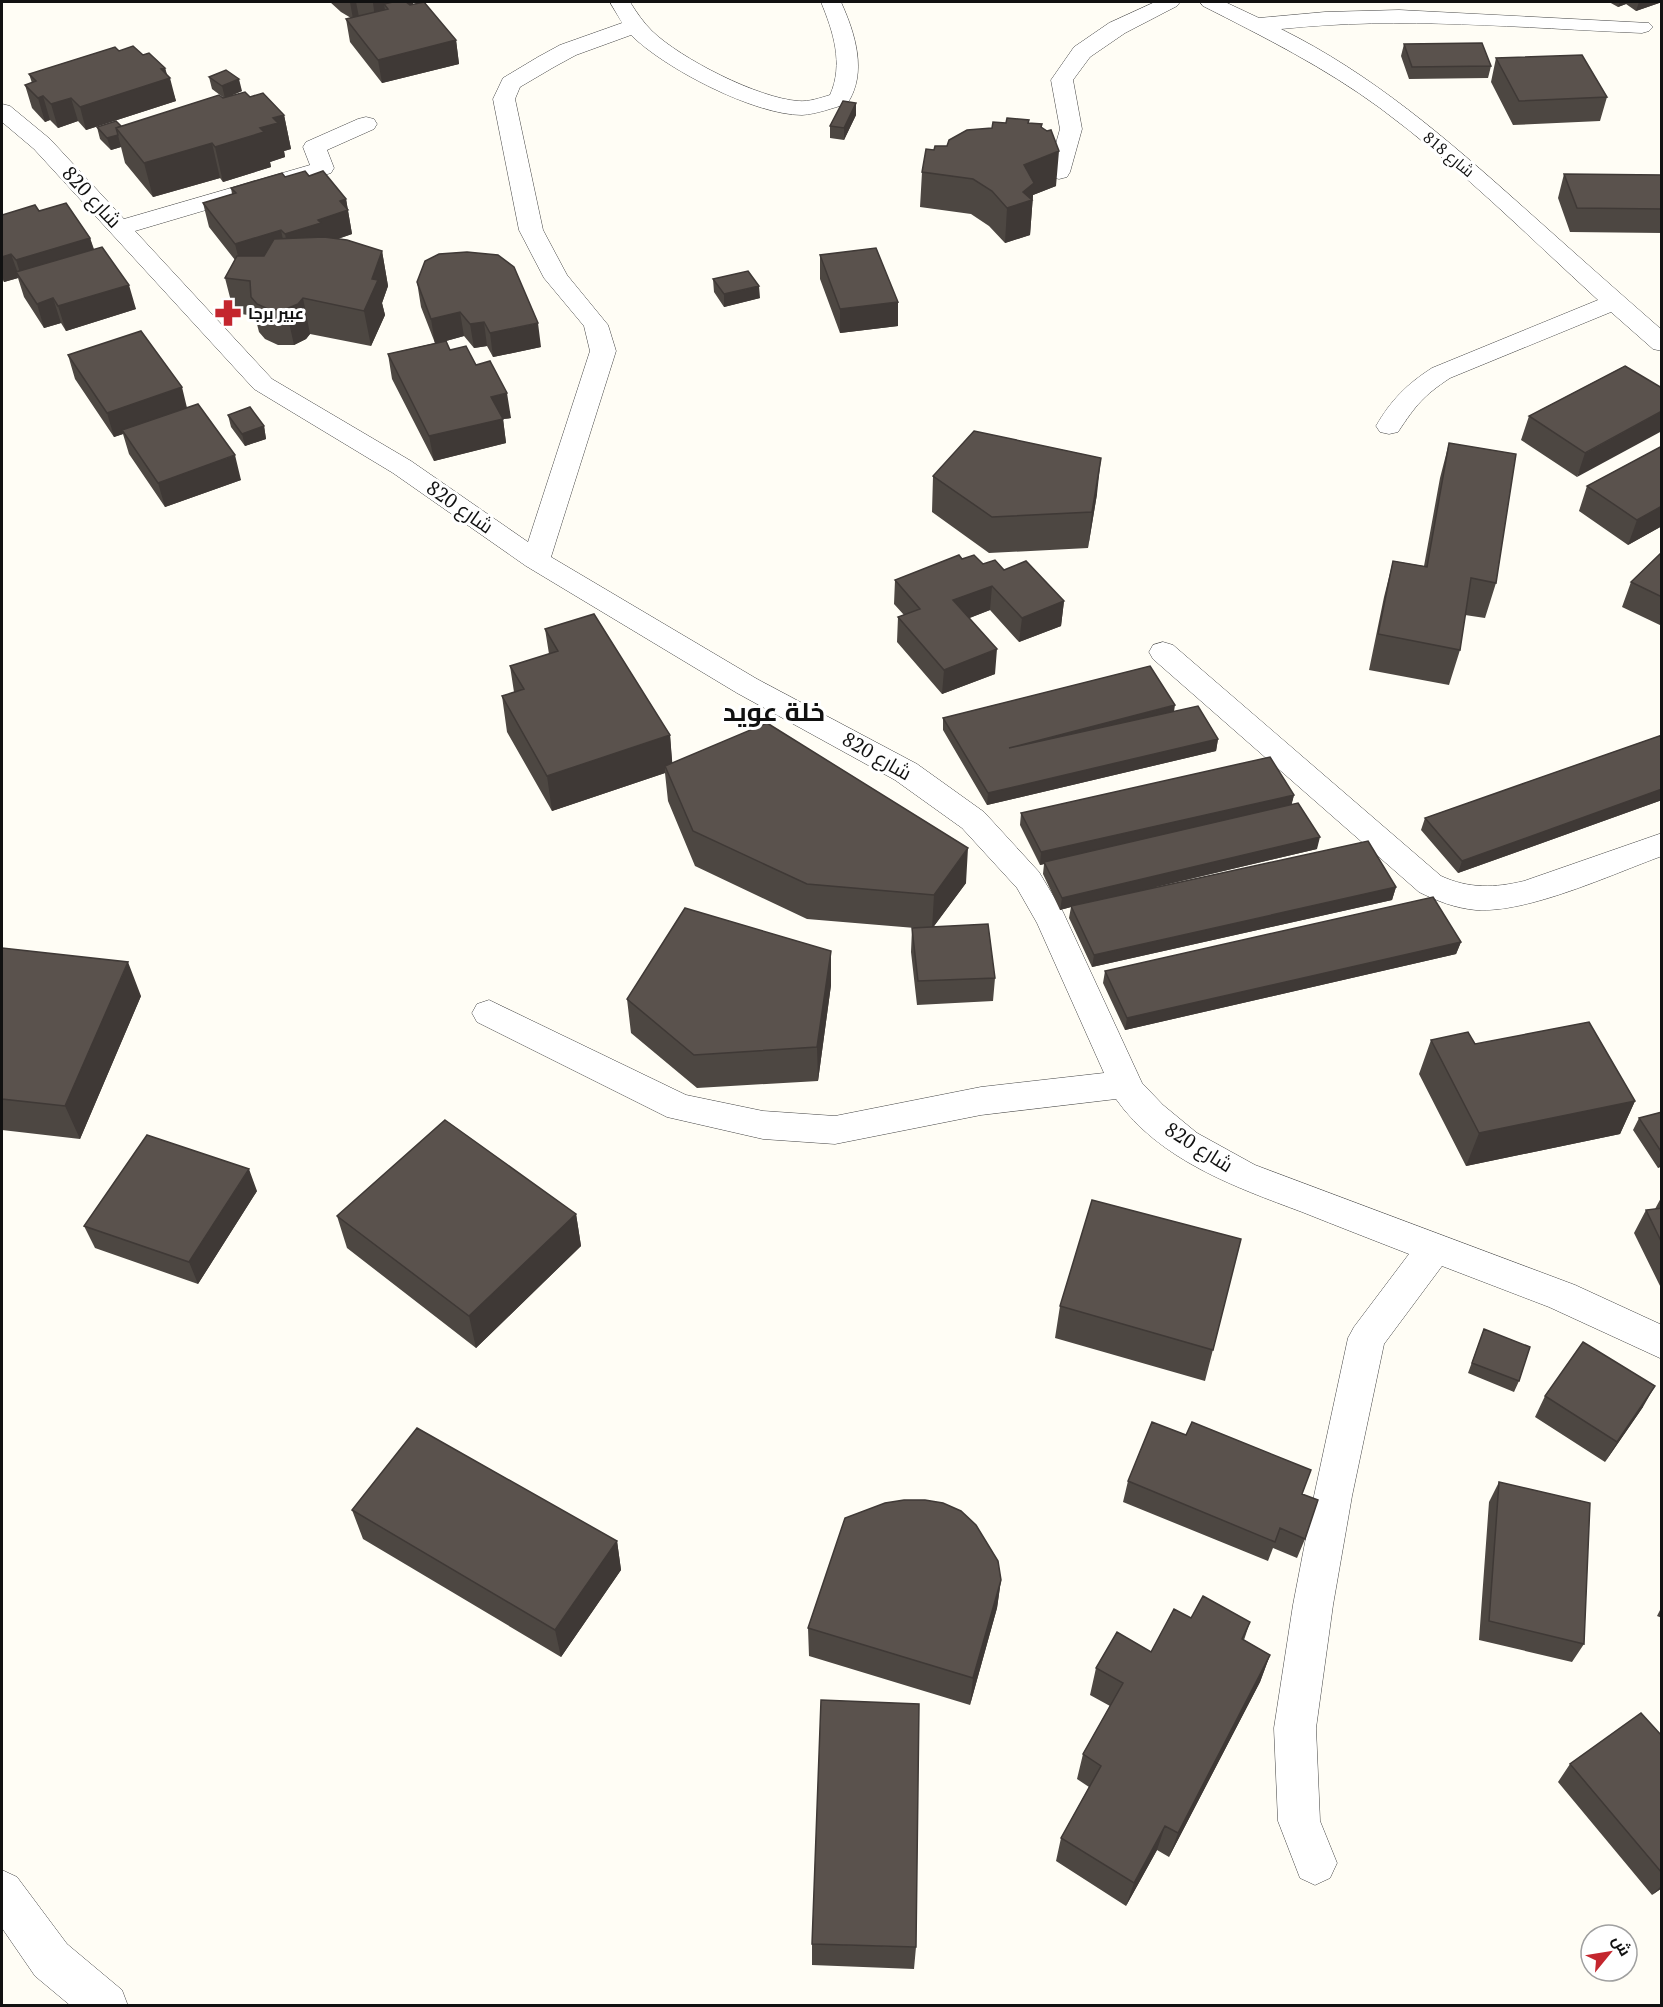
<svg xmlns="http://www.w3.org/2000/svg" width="1663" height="2007" font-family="'PT Serif',Cairo,serif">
<rect width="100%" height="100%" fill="#fffdf5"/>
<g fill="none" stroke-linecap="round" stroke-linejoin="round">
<defs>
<path id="minor" d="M610,2H630C637,13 643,22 652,31C681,59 758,98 798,101C809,102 820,98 830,95C844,64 833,31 821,2H841C855,33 868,73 847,104C832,108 817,114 802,115C754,115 664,68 631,35L576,55L554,67L520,87L515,99L543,230L567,275L608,325L616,351L551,557L757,679L917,764L984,812L1039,872L1063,912L1142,1083L1163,1105L1197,1133L1255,1165L1575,1285L1662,1325V1359L1549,1307L1442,1266L1384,1344L1352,1496L1333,1605L1316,1728L1320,1821L1337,1863L1330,1878L1315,1885L1300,1878L1278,1821L1274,1728L1293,1605L1314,1496L1348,1338L1354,1327L1409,1254C1373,1240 1337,1226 1302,1212C1235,1187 1159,1160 1116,1099L981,1115L835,1144L763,1139L667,1117L477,1022L472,1013L477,1004L489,1000L686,1095L763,1111L835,1116L981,1087L1104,1073L1037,923L1017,888L962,828L895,780L737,693L526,566L393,473L254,389L34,149L2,122V104L10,106L50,139L124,219L310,165L303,147L306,142L358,119L366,117L374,119L377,124L374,129L327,150L334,168L331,173L135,231L272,379L411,461L528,542L590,351L584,326L544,278L519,230L493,99L503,78L538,57L560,45L622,23Z
M1155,2H1180L1177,6L1125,33L1090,57L1073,80L1082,129L1070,172L1067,177L1059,179L1051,177L1048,172L1060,129L1051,80L1074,47L1109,23Z
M1200,2H1225L1259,18L1325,12L1399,10L1649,23L1653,27L1649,31L1642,33C1522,28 1401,16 1281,29C1372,74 1447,139 1522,206C1569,248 1615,289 1662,330V351L1653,349L1611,312L1450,378C1423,396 1416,405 1398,432L1389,434L1380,432L1376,426C1391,400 1407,384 1432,368L1598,300C1527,235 1457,165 1380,108C1324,67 1264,37 1203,6Z
M1163,642L1173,645L1441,876C1469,889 1495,888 1524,881L1662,833V856C1610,875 1529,913 1476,910C1455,908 1437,901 1419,892L1153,659L1149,652L1153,645Z
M2,1870L17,1877L67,1944L122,1990L128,2006H71L35,1976L2,1928Z"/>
</defs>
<use href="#minor" stroke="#444" stroke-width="1"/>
<use href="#minor" fill="#fff" fill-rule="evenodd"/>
</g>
<path fill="#4d4742" d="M330,2H413V4L456,40L459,64L382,83L350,42L346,19L351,18L341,12Z
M1609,2H1662L1636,11L1626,4L1618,7Z
M1404,44L1491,66L1488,78L1409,79L1401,56Z
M119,51L143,55L165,68L176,101L86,130L78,121L58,128L50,120L45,122L32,108L25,85L32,83L29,74Z
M1496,58L1607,97L1600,121L1513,125L1491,82Z
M209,77L242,91L228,97H250L284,115L291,149L284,151L285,157L270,162L271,167L223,182L220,178L153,197L125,163L121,147L111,150L100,139L97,127L121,126L224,98L212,89Z
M856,103V115L844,140L830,138V126Z
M1029,120V123L1042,124V127L1056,186L1033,195L1030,235L1005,243L989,226L971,214L920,207L922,172L934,150L947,146L1006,123Z
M1564,174L1662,175V233L1570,232L1558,198Z
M309,176L346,199L352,234L338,239L382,251L388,286L382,303L385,315L371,346L310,334L306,339L294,345H278L265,339L259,332L255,316L234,313L225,278L235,260L209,227L203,203L232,194L231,188L285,177Z
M39,211L90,238L94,249L136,309L66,331L61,323L44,328L24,297L18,278L4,282L2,278V215Z
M820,255L898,302V326L840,333L820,279Z
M713,279L760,298L724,307L714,292Z
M417,282L541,347L493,357L487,346L474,348L464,336L446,341L450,350L476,365L511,418L503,419L506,443L434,461L392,379L388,354L435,343L421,307Z
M68,355L187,407L241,480L165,507L129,454L123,434L114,437L75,379Z
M1625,366L1577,477L1521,440L1529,416Z
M228,415L264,426L266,439L245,446L231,427Z
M1449,443L1496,583L1485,618L1465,615L1460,650L1449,685L1369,670L1384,597L1393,561L1424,566L1440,478Z
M1662,446V526L1628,545L1579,511L1587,486Z
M933,476L1097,494L1088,548L989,553L932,512Z
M1662,552V626L1622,607L1631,582Z
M962,559L1004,570L1064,601L1061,626L1019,642L990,610L969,618L995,674L942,694L897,642L898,617L904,615L894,604L895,580Z
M545,629L670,735L672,763L966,883L933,927L995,978L993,1001L917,1005L911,952L912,928H915L807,919L695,866L668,801L665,773L552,811L507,732L502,696L514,692L510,666L549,654Z
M1174,711L1218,739L1216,751L987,805L943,730V718Z
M1662,735V800L1458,873L1421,830L1425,818Z
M1294,795L1291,805L1317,849L1156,887H1396L1392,900L1092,967L1069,918L1071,907L1060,910L1043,874L1044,864L1040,865L1020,825L1021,813Z
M1461,942L1456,954L1125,1030L1103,983L1105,971Z
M2,948L141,996L80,1139L2,1130Z
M831,951V985L818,1081L697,1088L631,1033L627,999Z
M1431,1040L1475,1044L1635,1101L1620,1134L1466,1166L1419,1074Z
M1662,1112V1166L1658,1168L1633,1130L1639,1118Z
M257,1191L198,1284L95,1248L84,1226Z
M1662,1196V1290L1634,1233L1646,1210L1655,1209Z
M576,1214L581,1246L476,1348L347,1248L337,1216Z
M1241,1239L1205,1381L1055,1338L1060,1306Z
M1484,1329L1519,1381L1514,1392L1468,1373Z
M1545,1396L1643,1407L1605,1462L1535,1417Z
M1128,1481L1302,1494L1305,1539L1297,1558L1273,1548L1268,1561L1123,1502Z
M1499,1482L1584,1644L1572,1662L1479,1640L1489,1502Z
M352,1510L617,1541L621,1570L561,1657L363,1539Z
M1001,1580L997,1608L970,1705L809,1656L808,1628Z
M1662,1606V1618L1657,1616Z
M1191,1618L1250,1622L1244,1640L1270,1655L1260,1682L1169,1857L1157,1850L1126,1906L1056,1861L1061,1838L1089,1787L1077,1779L1083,1754L1110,1706L1090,1695L1096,1668L1151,1652Z
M1662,1736V1888L1652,1895L1558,1782L1570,1764Z
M812,1944L916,1947L914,1969L812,1965Z"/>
<path fill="#3f3936" d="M350,2H356L359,17L353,19Z
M375,2H413V6L388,9L384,4L387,21L376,26L373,3Z
M1620,2H1627L1626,4L1618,7Z
M1639,2H1662L1636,11Z
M456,40L459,64L382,83L378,60Z
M165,68L167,78H170L176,101L86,130L80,107Z
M239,79L242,91L225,98L222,86Z
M43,96L50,120L45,122L38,98Z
M71,98L78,121L58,128L51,104Z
M856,103V115L844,140V128Z
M284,115L291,149L284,151L285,157L270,162L271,167L223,182L215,147L273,118Z
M1042,124L1039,159L1059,151L1056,186L1033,195L1030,235L1005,243L1007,208Z
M118,135L121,147L111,150L107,138Z
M212,143L220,178L153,197L144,163Z
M346,199L352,234L325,243L290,259L285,234L318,220L340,201Z
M281,230L286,254L241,268L235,244Z
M90,238L97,262L23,282L16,260Z
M382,251L388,286L382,303L385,315L371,346L364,311L372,279Z
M11,254L19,276L16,272L18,278L4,282L2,274V257Z
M129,285L136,309L66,331L58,306Z
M759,286L760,298L724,307V294Z
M53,298L61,323L44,328L37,304Z
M303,298L310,334L306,339L294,345L286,309Z
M898,302V326L840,333V309Z
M460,312L464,336L435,344L431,319Z
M484,322L487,346L474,348L470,324Z
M538,323L541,347L493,357L490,333Z
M182,387L188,412L122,430L123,434L114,437L107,413Z
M507,393L511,418L503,419L506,443L434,461L429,436L491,397Z
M1662,411V431L1577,477L1585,453Z
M264,426L266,439L245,446L242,434Z
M235,455L241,480L165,507L158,483Z
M1101,458L1097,494L1088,548L1092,512Z
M1662,506V526L1628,545L1637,520Z
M992,586L990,610L952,625L953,600Z
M1064,601L1061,626L1019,642L1022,618Z
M997,649L995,674L942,694L944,670Z
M1175,705L1173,718L1009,748Z
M670,735L673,771L665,766V773L552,811L547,776Z
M1218,739L1216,751L987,805L988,793Z
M1662,789V800L1458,873L1462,861Z
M1294,795L1291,807L1040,865L1041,852Z
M1320,837L1317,849L1071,907V906V907L1060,910L1062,898Z
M968,848L966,883L932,929L934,895Z
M1396,887L1392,900L1092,967L1094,955Z
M1461,942L1456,954L1125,1030L1127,1018Z
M831,951V985L818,1081L817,1047Z
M128,962L141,996L80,1139L65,1106Z
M1635,1101L1620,1134L1466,1166L1479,1133Z
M1662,1160V1166L1658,1168Z
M249,1169L257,1191L198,1284L189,1262Z
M576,1214L581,1246L476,1348L469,1316Z
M1655,1386L1643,1407L1605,1462L1617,1442Z
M617,1541L621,1570L561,1657L555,1630Z
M1001,1580L997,1608L970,1705L973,1678Z
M1270,1655L1260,1682L1169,1857L1178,1833Z
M1165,1826L1157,1850L1126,1906L1134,1883Z
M1662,1885V1888L1652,1895Z"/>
<path fill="#5a524d" stroke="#3f3936" stroke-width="1.5" d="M393,2H406L410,5L424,2L456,40L378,60L346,19L388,9L384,4Z
M1482,43L1491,66L1412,67L1404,44Z
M133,46L143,55L149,53L165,68L161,69L170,78L80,107L71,98L51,104L43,96L38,98L25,85L36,81L29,74L115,47L119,51Z
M1582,55L1607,97L1519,101L1496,58Z
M226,70L239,79L222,86L209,77Z
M245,92L250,97L263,93L284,115L273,118L278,123L260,128L264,132L215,147L212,143L144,163L116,128L219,95L223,98Z
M843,101L856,103L844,128L830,126Z
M1007,118L1029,120L1028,123L1042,124L1041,127L1047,131L1051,130L1059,151L1024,165L1034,183L1023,192L1032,200L1007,208L992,191L973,179L922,172L926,149L934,150L935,146H947L949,140L967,130L992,128L993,122L1006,123Z
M116,121L121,126L116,128L118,135L107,138L97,127Z
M305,171L309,176L323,171L346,199L340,201L348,210L318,220L321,223L285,234L281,230L235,244L203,203L236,193L231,188L282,173L285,177Z
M1564,174L1662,175V209L1577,208Z
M66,203L90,238L16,260L11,254L2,257V215L35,205L39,211Z
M324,237L347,240L382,251L372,279L378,280L364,311L303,298L298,304L286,309L270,310L257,304L251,297L250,281L225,278L237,256H264L274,239Z
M102,247L129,285L58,306L53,298L37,304L16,272Z
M876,248L898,302L840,309L820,255Z
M467,252L498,255L514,267L538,323L490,333L484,322L470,324L460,312L431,319L417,282L425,261L439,254Z
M748,271L759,286L724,294L713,279Z
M141,331L182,387L107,413L68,355Z
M446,341L450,350L466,346L476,365L490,361L507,393L491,397L503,419L429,436L388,354Z
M1625,366L1662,388V411L1585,453L1529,416Z
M198,404L235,455L158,483L122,430Z
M250,407L264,426L242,434L228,415Z
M974,431L1101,458L1092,512L992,517L933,476Z
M1449,443L1516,454L1496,583L1471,578L1460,650L1378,634L1393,561L1427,567Z
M1662,446V506L1637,520L1587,486Z
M1662,552V597L1631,582Z
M959,555L962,559L974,555L983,564L995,560L1004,570L1026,561L1064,601L1022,618L992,586L953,600L997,649L944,670L898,617L920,609L895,580Z
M594,614L670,735L547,776L502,696L524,689L510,666L558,651L545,629Z
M1150,666L1175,705L1009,748L1198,706L1218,739L988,793L943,718Z
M767,723L968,848L934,895L807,884L693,831L665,766Z
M1662,735V789L1462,861L1425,818Z
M1270,757L1294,795L1041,852L1021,813Z
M1298,803L1320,837L1062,898L1044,862Z
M1368,841L1396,887L1094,955L1071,906Z
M1433,897L1461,942L1127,1018L1105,971Z
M685,908L831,951L817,1047L694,1055L627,999Z
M988,924L995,978L918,981L912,928Z
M2,948L128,962L65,1106L2,1099Z
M1589,1022L1635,1101L1479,1133L1431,1040L1468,1032L1475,1044Z
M1662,1112V1153L1639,1118Z
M445,1120L576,1214L469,1316L337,1216Z
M147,1135L249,1169L189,1262L84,1226Z
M1092,1200L1241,1239L1213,1350L1060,1306Z
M1662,1208V1243L1646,1210Z
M1484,1329L1530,1347L1519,1381L1472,1363Z
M1583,1342L1655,1386L1617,1442L1545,1396Z
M1152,1422L1186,1435L1192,1422L1311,1470L1302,1494L1318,1500L1305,1539L1280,1528L1275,1542L1128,1481Z
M417,1428L617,1541L555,1630L352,1510Z
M1499,1482L1590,1503L1584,1644L1489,1621Z
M904,1500H925L943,1503L961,1511L976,1525L998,1561L1001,1580L973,1678L808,1628L845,1518L885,1503Z
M1203,1596L1250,1622L1242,1639L1270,1655L1178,1833L1165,1826L1134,1883L1061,1838L1101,1766L1083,1754L1123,1683L1096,1668L1117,1632L1151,1652L1174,1609L1191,1618Z
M821,1700L919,1704L916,1947L812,1944Z
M1641,1713L1662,1736V1873L1570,1764Z"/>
<defs>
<symbol id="pharmacy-bare" viewBox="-9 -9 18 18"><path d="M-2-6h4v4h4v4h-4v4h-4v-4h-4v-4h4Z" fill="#c4262e" stroke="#fff" stroke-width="2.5" paint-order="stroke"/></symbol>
</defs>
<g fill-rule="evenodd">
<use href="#pharmacy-bare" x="209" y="294" width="38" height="38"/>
</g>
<g text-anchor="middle" stroke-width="6" stroke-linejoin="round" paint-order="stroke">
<g font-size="16" fill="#111" stroke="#fff">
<text transform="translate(1449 154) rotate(40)" y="6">شارع 818</text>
</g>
<g font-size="16" font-weight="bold" fill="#111" stroke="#fff" text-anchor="start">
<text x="248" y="319">عبير برجا</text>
</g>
<g font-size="20" fill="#111" stroke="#fff">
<text transform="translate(92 197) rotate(47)" y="7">شارع 820</text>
<text transform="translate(460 507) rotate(35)" y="7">شارع 820</text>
<text transform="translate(877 756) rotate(30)" y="7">شارع 820</text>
<text transform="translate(1199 1147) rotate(32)" y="7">شارع 820</text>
</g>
<g font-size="26" font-weight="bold" fill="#111" stroke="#fff">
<text x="774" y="721">خلة عويد</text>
</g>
</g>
<rect width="1663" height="2007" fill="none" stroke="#111111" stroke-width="6"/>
<g transform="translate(1609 1953) rotate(60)"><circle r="28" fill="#ffffff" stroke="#a0a0a0" stroke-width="1.5"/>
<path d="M0-4.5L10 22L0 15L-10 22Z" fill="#c4262e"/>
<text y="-9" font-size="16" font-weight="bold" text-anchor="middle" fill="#111111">ش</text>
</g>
</svg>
